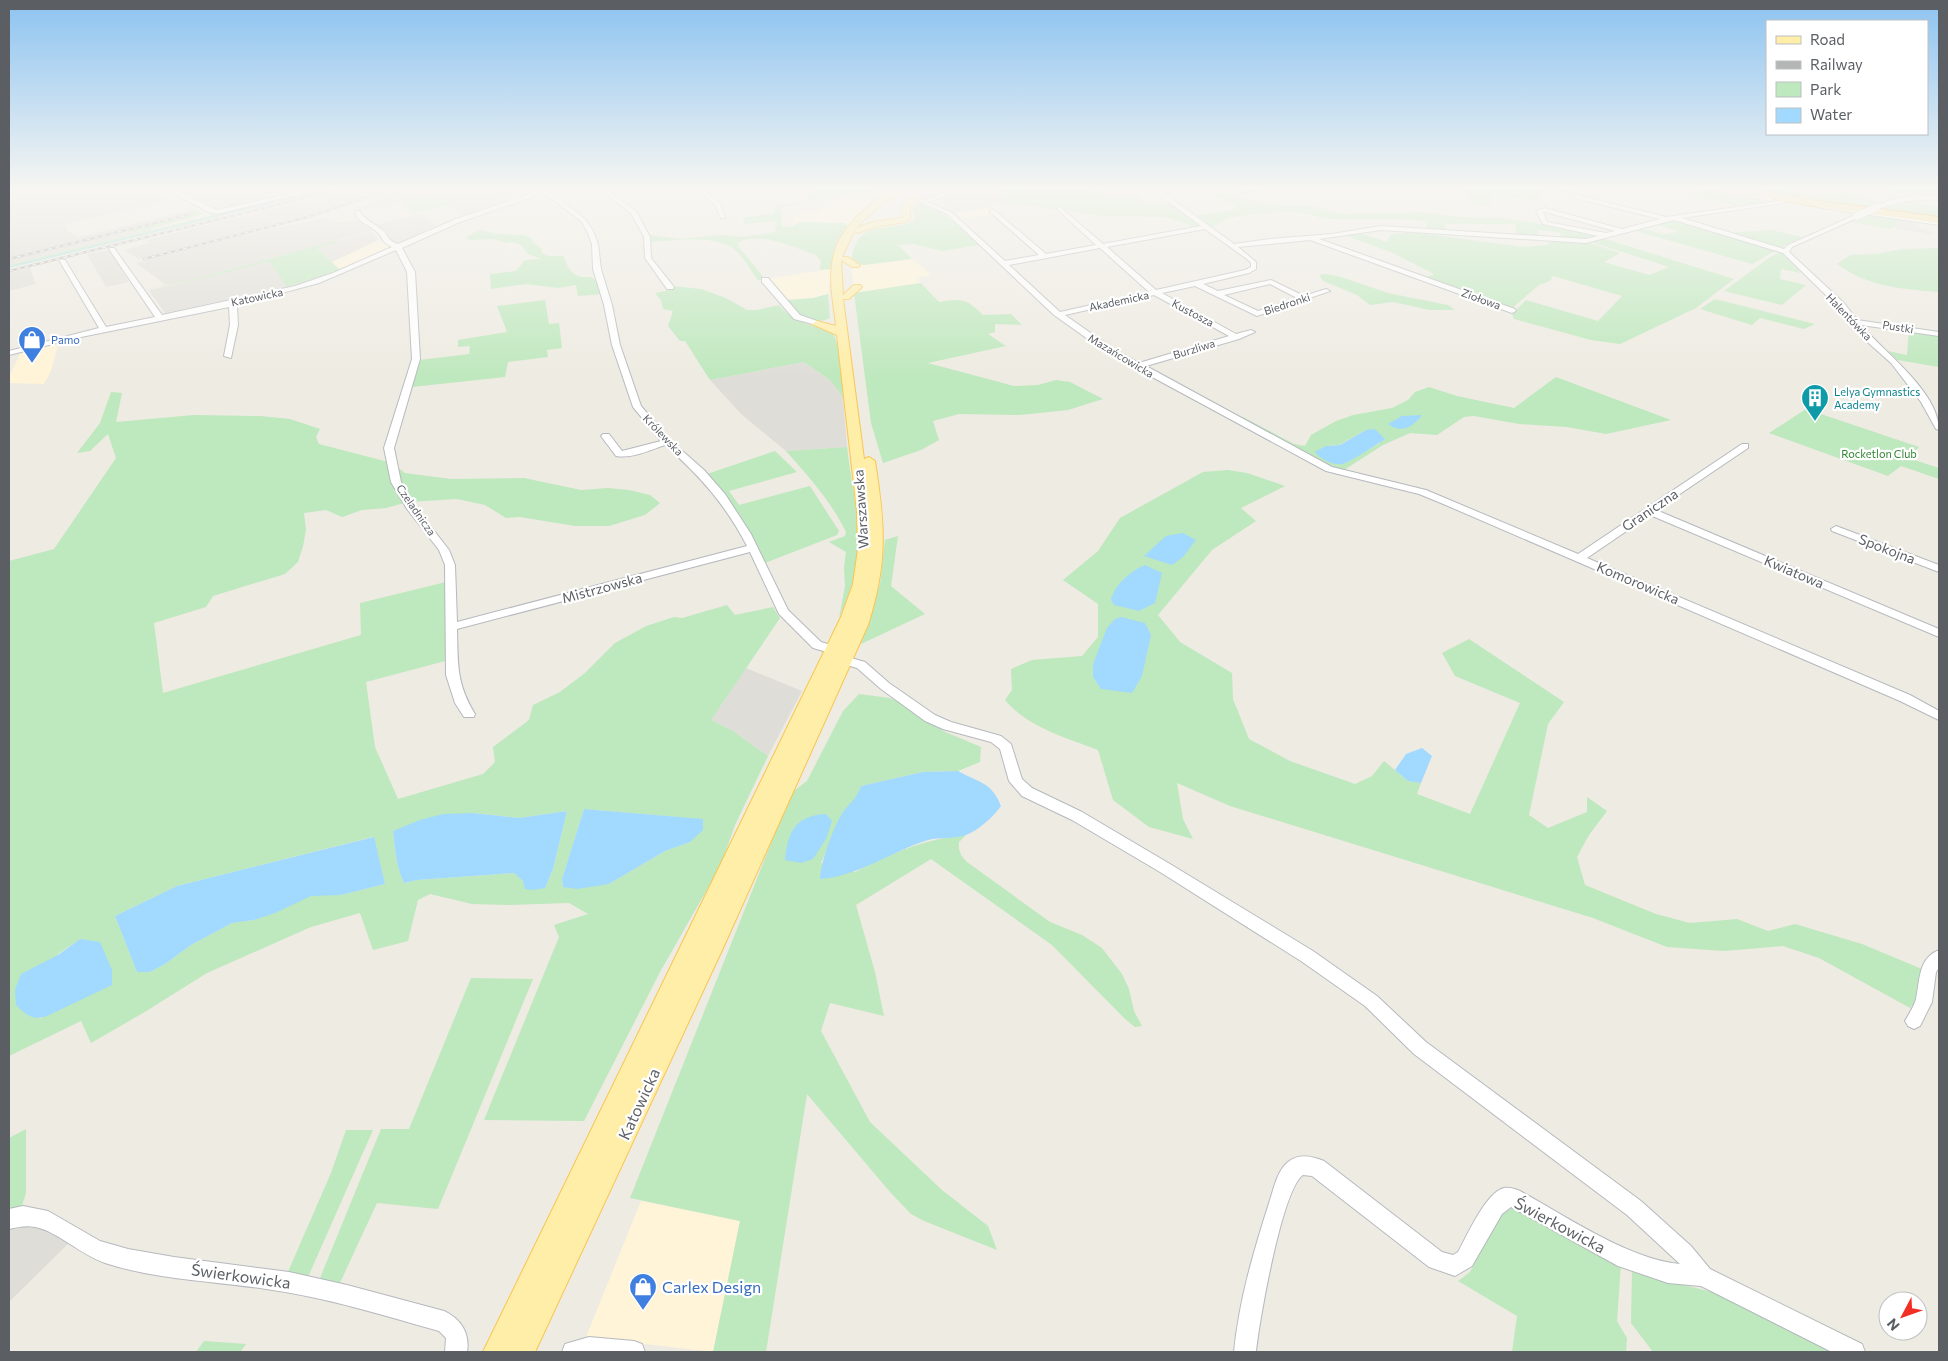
<svg xmlns="http://www.w3.org/2000/svg" width="1948" height="1361" font-family="Commissioner,sans-serif">
<rect width="100%" height="100%" fill="#eeebe2"/>
<path fill="#fff4d7" d="M860,192H874L883,194L872,200L849,227L837,223L799,222L793,226L784,227L782,224L781,216L785,226L793,225V215L818,213L831,201L840,202L847,195L827,196Z
M986,208L994,215L960,218L953,213Z
M378,240L391,248L340,270L332,262Z
M912,259L931,275L916,278L921,283L854,293L851,263H884Z
M831,269L828,294L813,298L786,300L765,279Z
M59,341L51,371L44,384L9,383V377L21,352Z
M641,1201L740,1221L713,1352L586,1337Z"/>
<path fill="#dfddd7" d="M9,188H155L153,190L168,201L65,224L69,232L79,237L194,209L204,214L150,229L152,230L9,265Z
M176,188H318L221,210Z
M356,188H391L303,217L139,259L124,250L149,243L146,240Z
M411,188H519L517,195L492,201L495,204L461,216L456,212L458,211L437,195L359,211V207Z
M977,188H1001L1004,204L984,205L986,208L953,213L939,199L951,191L969,192H974Z
M422,214L436,226L399,243L391,240L384,231L374,225Z
M326,218L339,223L360,220L374,230L211,275L166,285L136,263L247,234Z
M1902,219L1916,222L1920,228L1934,232L1930,235L1892,227Z
M371,232L378,240L332,262L316,247Z
M109,250L117,262L129,282L106,287L87,254Z
M269,260L287,287L165,313L149,290L213,276Z
M30,268L36,284L9,291V273Z
M804,362L830,380L843,397L847,447L786,451L741,414L710,380Z
M746,668L802,691L768,756L733,731L711,720Z
M20,1218L69,1243L9,1302V1222Z"/>
<path fill="#bee8bd" fill-rule="evenodd" d="M324,188H337L9,268V265Z
M825,188H875L877,189L874,192C842,192 812,201 781,207L782,224L784,227L793,226L799,222L844,223L849,227L837,242L831,269L820,270L821,261L816,255C796,248 756,230 737,243L739,247L765,279L758,280C751,271 744,257 735,250C716,234 674,241 651,242L650,235L680,239L722,235L744,237L776,232L775,221L744,224L743,218L775,213V206L810,200L806,198V193L828,189Z
M1001,188H1084L1094,192L1111,189L1104,197C1116,198 1129,194 1141,197L1137,198L1147,205L1173,203L1201,226L1196,227L1165,217L1104,216L1025,205L1004,204Z
M1266,188L1280,189L1236,195L1233,197L1276,205H1306L1345,214L1422,212L1459,217L1502,218L1581,230L1600,235L1584,240L1562,238L1559,232L1537,230L1540,237L1517,235L1515,224H1445L1446,231L1427,229L1425,221C1393,218 1361,220 1329,219C1318,218 1306,213 1295,212C1278,212 1242,214 1226,219C1220,221 1217,226 1210,228L1192,216L1239,209L1215,195Z
M1450,188H1572L1579,197L1552,190L1535,196L1538,198V201L1492,195L1494,200L1489,206L1475,204L1463,190Z
M1745,188H1788L1787,191L1812,196L1843,192L1882,203L1869,208Z
M1863,188H1939V197L1865,189Z
M1705,189L1757,197L1761,203L1738,206L1685,195Z
M437,195L451,205L414,213L401,202Z
M1902,199L1938,207L1939,205V217L1877,209Z
M916,204C937,203 964,232 979,245L943,251L913,244L898,245L912,259L864,265L851,263C857,215 887,235 915,220L916,216L912,209Z
M194,209L204,214L134,232L130,229L192,214Z
M1867,215L1902,219L1889,229L1849,221Z
M1672,219L1775,251L1752,264L1632,230C1649,225 1661,240 1678,231L1653,224Z
M481,230L497,234L524,235L531,238L533,242L541,248L542,253L549,256H563C567,262 567,268 573,273C589,284 592,266 602,294L578,296L576,285L558,288L526,284L491,289L490,274L516,271L525,260L542,259L528,254L521,245L512,242L505,243L494,239L469,240L466,238L475,232Z
M1771,230L1803,237L1785,245L1781,250L1725,233Z
M1356,232L1387,242L1391,234L1412,232L1524,247L1547,245L1552,240L1587,242L1620,253L1604,262L1649,275L1669,267L1591,242L1602,238L1734,279L1696,308L1620,344L1591,340L1514,319L1512,314L1526,300L1598,321L1622,296L1553,276L1550,281L1539,285L1511,309L1424,278L1434,274L1391,252L1344,235Z
M334,241L337,242L317,248L340,270L287,287L269,261L213,276L148,289L211,275Z
M1939,248V292C1902,289 1868,287 1837,264L1850,255L1875,254L1903,249Z
M1781,252L1784,253L1801,273L1781,269L1780,279L1806,285L1782,305L1724,291L1770,257Z
M1325,274L1338,276L1388,293L1448,305L1455,310H1430L1393,302L1370,305L1357,295L1323,281L1319,275Z
M921,283L939,302C962,298 967,299 983,315L1011,314L1022,325L995,324V332L988,334L1006,346L928,363L1014,386L1038,385L1056,380L1070,382L1103,399L1068,410L1020,415L959,414L933,421L939,440L921,450L883,463L871,423L854,293Z
M672,286L701,289L726,298L747,310H757L779,305C796,325 810,323 833,332L839,350L843,397L830,380L804,362L710,380L685,341H680L668,326L673,311L663,309L661,300L655,293L666,291L667,288Z
M828,294L830,318C812,327 797,313 786,300L813,298Z
M1715,299L1815,324L1804,329L1760,318L1752,325L1700,309Z
M545,300L549,324L559,323L562,348L547,350L548,357L508,362L505,377L412,387L420,360L469,354L470,346L458,347V340L507,332L497,306Z
M1909,330L1939,335V367L1897,360L1888,351L1907,355Z
M1556,377L1671,420L1606,434L1567,427L1519,424L1474,416L1464,417L1437,435L1410,433L1383,445L1344,470L1319,461L1237,417H1243L1294,444L1305,446L1311,435L1336,421L1353,415L1392,408L1408,400L1415,392L1429,387L1457,396L1514,408ZM1366,430L1380,443L1343,464L1326,446L1339,445Z
M111,392L122,393L116,422L194,415L260,416L290,419L320,429L316,437L319,444L392,463L405,473L451,479L524,478L581,490L608,488L629,490L650,495L660,503L645,515L609,526H575L520,517L506,518L485,505L457,499L408,502L386,508L362,510L342,517L326,510L304,513L306,530L303,546L298,562L285,574L213,596L206,607L154,623L163,693L361,635L360,603L446,582L449,660L366,682L375,747L398,799L483,774L495,762L493,747L529,720L533,705L560,692L585,673L615,643L646,626L674,617L682,618L727,605L735,615L773,607L780,618L711,720L733,731L768,756L735,825L721,865L660,972L584,1121L484,1120L559,937L554,925L588,914L569,903L509,905L472,904L430,894L418,900L408,941L373,950L360,913L311,927L207,973L143,1013L91,1043L81,1021L9,1056V561L54,549L116,458L108,434L90,451L77,453L100,423ZM584,809L676,817L690,842L665,851L609,884L563,887L562,879ZM567,811L553,869L545,888L523,881L514,873L417,880L404,883C396,866 395,850 393,831L472,813L519,818ZM373,837L385,884L341,895H311L254,920L232,923L191,945L165,964L150,972H137L115,916L177,886ZM80,939L112,984L39,1019L58,954Z
M1806,409L1919,447L1908,458L1939,468V479L1901,466L1888,476L1769,433Z
M847,447C851,484 862,523 857,561C855,581 846,600 839,619L845,586L844,567L846,552L829,542L845,536L846,532C831,501 808,476 786,451Z
M775,451L797,472L729,491L739,505L810,486L839,531L837,535L765,563L740,515L707,474Z
M1228,470L1247,473L1285,486L1241,508L1256,521L1212,550L1158,615L1180,642L1232,673L1233,699L1249,739L1290,761L1355,784L1372,776L1384,761L1408,781L1421,783L1417,794L1470,814L1520,703L1455,676L1442,653L1469,639L1564,702L1548,724L1529,815L1548,828L1587,812V797L1607,811L1589,835L1577,857L1585,885L1656,914L1690,923L1737,919L1768,931L1795,924L1862,944L1922,969L1918,998L1910,1008L1819,958L1783,946L1724,951L1667,947L1593,918L1230,806L1177,783L1183,819L1193,839L1149,827L1113,800L1098,750C1065,737 1029,728 1005,700L1012,690L1011,669L1032,660L1082,656L1098,637V604L1063,580L1098,551L1120,518L1203,472Z
M898,536L891,586L925,614L861,644L880,584L885,540Z
M859,694L890,698L916,709L943,731L981,747L980,762L958,771L923,772L861,786L858,796L843,813L821,863L855,872C892,853 924,839 966,835L959,842C958,851 961,856 967,862L1050,922L1082,935L1102,948L1122,974L1129,989L1134,1011L1142,1026L1135,1027L1124,1018L1052,945L931,859L856,905L875,972L884,1016L830,1003L821,1031L870,1122L942,1190L988,1226L997,1250L924,1221L911,1214L890,1192L807,1094L766,1352H713L740,1221L630,1198L791,793L807,781L843,711Z
M471,978L533,979L438,1209L377,1203L339,1285L320,1278L381,1129H409Z
M26,1129V1193L21,1209L11,1211L9,1209V1138Z
M346,1130H373L308,1277L287,1274L331,1173Z
M1511,1206L1621,1264L1617,1321L1627,1338L1626,1352H1512L1517,1316L1458,1281L1470,1272L1502,1211Z
M1632,1272L1712,1292L1828,1347L1827,1352H1653L1631,1323Z
M204,1341L246,1344L240,1352H196Z"/>
<path fill="#a2d9ff" d="M1422,415C1413,427 1402,434 1388,424L1402,416Z
M1375,429L1385,439C1381,442 1348,463 1343,464C1334,466 1320,459 1315,452L1326,446L1340,445L1366,430Z
M1183,533L1196,540L1183,557L1172,565L1144,556L1166,536Z
M1145,565L1162,573L1155,603L1139,611L1114,605L1111,600C1115,584 1131,571 1145,565Z
M1121,617L1145,623L1151,635L1142,676L1132,693L1101,689L1093,677V664L1107,628L1115,619Z
M1422,748L1432,756L1421,783L1408,781L1395,770L1406,754Z
M958,771C979,783 991,781 1001,806C993,817 979,830 966,835C955,839 940,837 928,840C892,851 857,877 820,879C821,861 833,828 843,812C850,803 857,798 861,786L923,772Z
M584,809L703,819V830L690,842L665,851L609,884L577,889L563,887L562,879Z
M567,811L553,869L545,888L533,890L525,889L523,881L514,873L417,880L404,883C396,866 395,850 393,831L420,820L443,814L472,813L519,818Z
M826,814L832,821L826,839L813,859L801,863L785,860C788,831 795,816 826,814Z
M374,837L385,884L341,895L311,896L275,913L254,920L232,923L191,945L165,964L150,972H137L115,916L177,886Z
M80,939L100,942L112,970V985L47,1016C33,1021 26,1015 16,1005L15,990L21,974L58,955Z"/>
<g fill="none" stroke-linecap="round" stroke-linejoin="round">
<path stroke="#a2d9ff" stroke-width="1" d="M861,188H868
M878,188H890
M9,267L332,188"/>
<defs>
<path id="minor" d="M163,188H170L217,210L315,188H325L217,214L209,212Z
M547,188H555L549,191L585,219L593,231L598,244L601,269L612,305L620,345L641,406L670,440L704,470L725,494L751,534L788,610L821,642L838,647L840,650L838,653L834,654L813,648L779,614L750,552L457,629C458,664 456,683 475,714L474,717H464L455,703L446,675L445,565L439,550L407,509L391,482L384,448L412,359L407,272L396,250L319,283L237,305L238,325L231,358L224,356L230,325L229,307L81,337L9,355V351L99,328L59,260L60,259L65,260L106,327L155,317L109,249L110,248H114L162,315L295,286L333,273L392,247C383,243 384,240 378,233C370,224 356,223 355,211H359C365,220 372,222 381,229C389,235 386,240 398,244L456,219ZM544,193L581,221L587,231L592,244L593,269L604,305L612,345L633,407L661,441L622,451L609,434H603L601,436L616,456C632,459 650,450 665,445C701,477 725,504 747,546L457,622L455,565L449,550L415,506L401,482L394,448L420,359L415,272L402,248L460,222Z
M597,188H604L636,211L650,237L651,258L674,287L673,289H667L645,258L644,237L631,213Z
M695,188H701L720,203L725,218H721L715,205Z
M917,188H923L928,197H924Z
M937,188H943L946,192L943,197L927,202L951,212L1005,261L1039,255L990,212V210H994L1046,254L1096,245L1058,210L1057,209L1060,207L1103,244L1201,226L1150,188H1157L1234,244L1270,239L1332,234L1381,226L1586,239L1598,236L1543,224L1536,211L1545,208L1622,229L1660,219L1571,197L1573,194L1666,217L1786,200L1784,203L1682,218L1784,249L1788,245L1855,215H1859V217L1792,247L1789,252L1844,303L1857,320L1939,332V336L1861,325C1884,352 1939,392 1939,430L1936,429L1921,402L1891,363L1864,339L1838,307L1783,253L1674,220L1586,243L1381,230L1319,239L1515,309L1516,311L1512,313L1310,240L1238,247L1256,262V269L1249,273L1203,284L1218,291L1271,280L1304,296L1326,289L1330,291L1257,316L1195,286L1162,293L1236,334L1251,330L1255,332L1239,339L1146,366L1332,467L1426,490L1578,554L1742,444H1748V448L1656,510L1939,629V637L1650,515L1587,558L1910,695L1939,711V720L1900,701L1441,503L1419,494L1326,471L1106,352L1054,315L947,214L920,202V200L939,195L940,192ZM1543,212H1545L1615,231L1606,233L1547,222ZM1205,229L1247,259L1251,263V267L1245,270L1156,290L1107,247ZM1100,248L1149,292L1060,312L1009,265ZM1270,284L1297,298L1258,311L1224,295ZM1154,295L1229,336L1139,363L1112,348L1065,315Z
M1704,188H1716L1774,199L1771,201Z
M1915,195L1939,196V200C1916,198 1899,202 1877,209L1874,207L1891,200Z
M1818,204L1939,221V225L1816,207Z
M762,278H768L800,315L820,322V326L794,319L762,282Z
M1836,526L1939,565V572L1832,531L1831,529Z
M844,656L865,662L889,683L935,715L951,722L1001,736L1011,744L1022,779L1032,788L1082,812L1170,864L1313,951L1377,996L1426,1042L1641,1201L1691,1246L1710,1269L1862,1344L1865,1352H1832L1701,1286L1668,1283L1618,1266L1511,1207L1502,1214L1472,1266L1455,1276L1429,1267L1312,1176L1303,1175C1282,1189 1259,1322 1256,1352H1234C1239,1300 1254,1250 1270,1200C1274,1188 1277,1171 1288,1162C1299,1153 1312,1156 1324,1161L1442,1252L1453,1255L1458,1252C1467,1236 1486,1192 1504,1188C1510,1187 1515,1189 1520,1191C1566,1216 1628,1259 1680,1264L1627,1215L1414,1054L1365,1006L1301,961L1160,872L1072,820L1022,796L1009,781L1000,749L991,742L943,729L925,721L881,689L857,668L840,663L838,660Z
M1939,950V968L1936,972L1932,1002L1920,1026L1914,1029L1908,1026L1905,1021C1909,1014 1914,1006 1916,999C1920,981 1918,958 1939,950Z
M23,1206L48,1211L100,1241L128,1249L174,1257L289,1272L347,1285L444,1311C461,1319 470,1333 467,1352H445L446,1338L439,1331C382,1315 325,1297 266,1289C213,1281 157,1280 105,1263C81,1255 57,1231 35,1227C26,1225 18,1227 9,1229V1209Z
M589,1337L634,1341L642,1344L645,1352H562L565,1344Z"/>
<path id="major" d="M897,188H906L874,210L856,228L873,222L900,218L903,216C901,206 905,197 917,198V202L910,207V219L906,222L875,227L858,233L854,231L842,257H848L860,265L858,267H852L841,260L843,295L854,285H860L862,287L849,299H843L864,459L869,457L875,461C885,525 888,562 868,625L723,948L535,1352H483L841,617L853,584L858,549L857,512L837,335L812,324L817,321L836,326C834,306 829,284 832,264C836,229 868,204 897,188Z"/>
<path id="highway" d="M1726,188H1744L1813,200L1939,217V223L1813,206L1730,191Z"/>
</defs>
<use href="#minor" stroke="#b5b9be" stroke-width="2"/>
<use href="#major" stroke="#f9c551" stroke-width="2"/>
<use href="#highway" stroke="#f19e00" stroke-width="2"/>
<use href="#minor" fill="#fff" fill-rule="evenodd"/>
<use href="#major" fill="#ffeea7" fill-rule="evenodd"/>
<use href="#highway" fill="#ffdd89" fill-rule="evenodd"/>
<defs>
<path id="rail" d="M389,195L409,188
M9,259L191,214
M144,259L308,217L395,188
M9,271L345,188"/>
</defs>
<use href="#rail" stroke="#b4b5b5" stroke-width="2.5"/>
<use href="#rail" stroke="#fff" stroke-width="1" stroke-dasharray="4" stroke-linecap="butt"/>
<defs>
<path id="minor-bridge" d="M1857,216L1877,207"/>
</defs>
<use href="#minor-bridge" stroke="#b5b9be" stroke-width="8" stroke-linecap="butt"/>
<use href="#minor-bridge" stroke="#fff" stroke-width="7"/>
</g>
<linearGradient id="sky" x2="0" y2="1"><stop stop-color="#8cc3f1"/><stop offset="0.5" stop-color="#f7f6f2"/><stop offset="1" stop-color="#f7f6f2" stop-opacity="0"/></linearGradient>
<rect width="1948" height="378" fill="url(#sky)"/>
<defs>
<symbol id="shop-pin" viewBox="-11 -11 22 30"><path d="M0 17L-7.5 6A9.5 9.5 0 1 1 7.5 6Z" fill="#3f7fe0" stroke="#fff"/><path d="M-5-2.5h2.3a2.7 3.5 0 0 1 5.4 0H5L5.5 6h-11ZM-1.5-2.5h3a1.5 2.3 0 0 0-3 0Z" fill="#fff"/></symbol>
<symbol id="building-pin" viewBox="-11 -11 22 30"><path d="M0 17L-7.5 6A9.5 9.5 0 1 1 7.5 6Z" fill="#0f9aa8" stroke="#fff"/><path d="M-4-6H4V6H1V3H-1V6H-4ZM-2.5-4.3h1.7v1.8h-1.7ZM.8-4.3h1.7v1.8H.8ZM-2.5-1h1.7V.8h-1.7ZM.8-1h1.7V.8H.8Z" fill="#fff"/></symbol>
</defs>
<g fill-rule="evenodd">
<use href="#shop-pin" x="16" y="324" width="32" height="43"/>
<use href="#building-pin" x="1799" y="382" width="32" height="43"/>
<use href="#shop-pin" x="627" y="1271" width="32" height="43"/>
</g>
<g text-anchor="middle" stroke-width="4.5" stroke-linejoin="round" paint-order="stroke">
<g font-size="11" fill="#5b5f64" stroke="#fff">
<text transform="translate(257 297) rotate(-12)" y="4">Katowicka</text>
<text transform="translate(1481 299) rotate(20)" y="4">Ziołowa</text>
<text transform="translate(1119 301) rotate(-12)" y="4">Akademicka</text>
<text transform="translate(1287 304) rotate(-18)" y="4">Biedronki</text>
<text transform="translate(1193 313) rotate(28)" y="4">Kustosza</text>
<text transform="translate(1849 317) rotate(46)" y="4">Halentówka</text>
<text transform="translate(1898 327) rotate(9)" y="4">Pustki</text>
<text transform="translate(1194 349) rotate(-17)" y="4">Burzliwa</text>
<text transform="translate(1121 356) rotate(31)" y="4">Mazańcowicka</text>
<text transform="translate(663 435) rotate(46)" y="4">Królewska</text>
<text transform="translate(416 510) rotate(55)" y="4">Czeladnicza</text>
</g>
<g font-size="11" fill="#366cbe" stroke="#fff" text-anchor="start">
<text x="51" y="344">Pamo</text>
</g>
<g font-size="11" fill="#0d838f" stroke="#fff" text-anchor="start">
<text x="1834" y="396">Lelya Gymnastics<tspan x="1834" dy="13">Academy</tspan></text>
</g>
<g font-size="11" fill="#308631" stroke="#fff">
<text x="1879" y="458">Rocketlon Club</text>
</g>
<g font-size="14" fill="#5b5f64" stroke="#fff">
<text transform="translate(861 509) rotate(-94)" y="5">Warszawska</text>
<text transform="translate(1650 510) rotate(-34)" y="5">Graniczna</text>
<text transform="translate(1887 549) rotate(21)" y="5">Spokojna</text>
<text transform="translate(1794 572) rotate(23)" y="5">Kwiatowa</text>
<text transform="translate(1638 583) rotate(23)" y="5">Komorowicka</text>
<text transform="translate(602 588) rotate(-15)" y="5">Mistrzowska</text>
</g>
<g font-size="16" fill="#5b5f64" stroke="#fff">
<text transform="translate(639 1104) rotate(-65)" y="6">Katowicka</text>
<text transform="translate(1560 1225) rotate(28)" y="6">Świerkowicka</text>
<text transform="translate(241 1276) rotate(8)" y="6">Świerkowicka</text>
</g>
<g font-size="16" fill="#366cbe" stroke="#fff" text-anchor="start">
<text x="662" y="1293">Carlex Design</text>
</g>
</g>
<rect width="1948" height="1361" fill="none" stroke="#5b5f64" stroke-width="20"/>
<rect x="1766" y="20" width="162" height="115" fill="#ffffff" stroke="#bdbfc1"/>
<rect x="1776" y="36" width="25" height="8" fill="#ffeea7" stroke="#bdbfc1"/>
<text x="1810" y="45" font-size="15" fill="#5b5f64">Road</text>
<rect x="1776" y="61" width="25" height="8" fill="#b4b5b5" stroke="#bdbfc1"/>
<text x="1810" y="70" font-size="15" fill="#5b5f64">Railway</text>
<rect x="1776" y="82" width="25" height="15" fill="#bee8bd" stroke="#bdbfc1"/>
<text x="1810" y="95" font-size="15" fill="#5b5f64">Park</text>
<rect x="1776" y="108" width="25" height="15" fill="#a2d9ff" stroke="#bdbfc1"/>
<text x="1810" y="120" font-size="15" fill="#5b5f64">Water</text>
<g transform="translate(1903 1316) rotate(229)"><circle r="24" fill="#ffffff" stroke="#bdbfc1"/>
<path d="M0-4L9 19L0 12L-9 19Z" fill="#f32e24"/>
<text y="-8" font-size="14" font-weight="bold" text-anchor="middle" fill="#5b5f64">N</text>
</g>
</svg>
